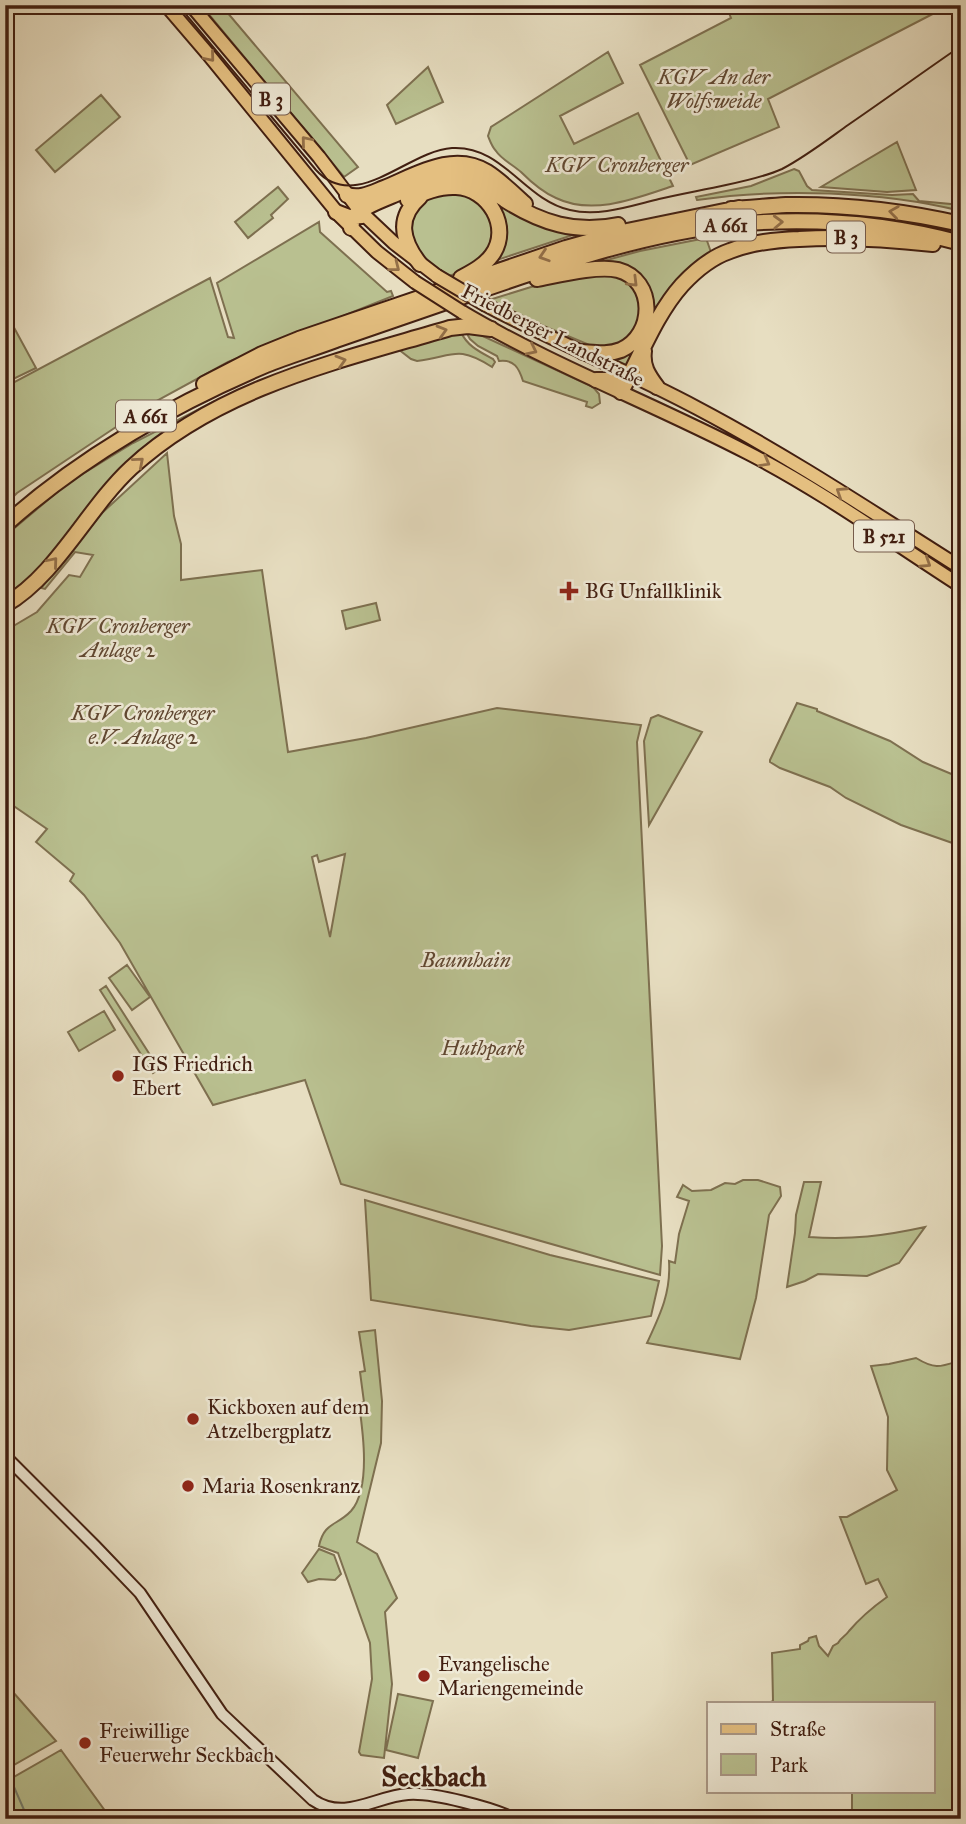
<svg xmlns="http://www.w3.org/2000/svg" width="966" height="1824" font-family="'IM FELL Great Primer',serif">
<rect width="100%" height="100%" fill="#e7dec1"/>
<filter id="stains"><feTurbulence type="fractalNoise" baseFrequency=".00286" numOctaves="4"/><feColorMatrix values="0 0 0 0 .2 0 0 0 0 .09 0 0 0 0 .02 0 0 0 .5 -.17"/></filter>
<radialGradient id="worn" r=".72"><stop offset=".6" stop-color="#630" stop-opacity="0"/><stop offset="1" stop-color="#630" stop-opacity=".3"/></radialGradient>
<path fill="#b9c090" stroke="#7e7050" stroke-width="2" fill-rule="evenodd" d="M201,5H221L358,167L344,177Z
M726,5H950L768,99L779,127L690,165L640,65L731,18Z
M608,52L623,83L560,116L574,144L638,113L673,186C637,198 593,216 556,198C542,192 531,182 521,172C513,165 501,159 496,151C492,147 490,141 488,136L491,127Z
M428,67L443,102L396,124L387,105Z
M101,95L120,117L55,172L36,150Z
M897,142L916,190L887,192L821,187Z
M794,169L799,171L807,186L812,190L892,195L913,194L919,201L961,205V211C881,191 778,188 697,200L696,197L751,186Z
M449,177C477,176 499,200 522,213C540,223 559,229 579,233L491,262C495,256 500,251 502,243C512,211 481,182 449,184C424,185 399,200 377,209L376,207L435,181Z
M278,187L288,199L271,215L273,218L248,238L235,222Z
M465,190L491,212L495,245L475,267L449,276L423,258L412,245L410,215L424,197Z
M319,222L320,232L387,292L391,291L393,296L228,362L149,405L17,493L5,505V387L210,278L228,337L234,338L217,283Z
M706,238L712,255L695,267L629,369L598,354L645,332L634,275L574,269L640,251Z
M600,271L627,278L644,305L629,342L599,349L522,317L489,300L531,287Z
M5,311L36,368L5,383Z
M461,332C467,346 480,352 493,359L495,362L492,367C456,344 453,357 417,361L411,359L398,349Z
M466,332H474L593,387L599,394L600,403L592,408L586,406L587,402L523,381C519,368 514,359 499,361L497,356L478,346L470,339Z
M215,401L169,430L111,484L34,574L5,597V539L11,531L68,483L133,443Z
M167,453L174,516L181,544V580L262,570L288,752L366,738L497,708L641,725L637,742L662,1246L660,1275L341,1184L305,1080L213,1105L120,943L84,895L70,881L74,874L36,842L47,829L5,800V631L37,612L69,575L80,577L93,555L75,552L45,589L41,588L102,513ZM345,854L330,937L312,857L317,855L319,862Z
M376,603L380,620L346,629L342,611Z
M797,703L817,709V711L890,741L923,762L961,778V846L901,825L846,798L830,787L780,768L770,762V760Z
M658,715L702,732L649,825L644,741L651,718Z
M127,965L150,997L132,1010L109,978Z
M106,986L159,1069L153,1073L100,990Z
M104,1011L115,1030L79,1051L68,1032Z
M743,1180H758L780,1187L781,1196L769,1215L756,1298L740,1359L647,1343C660,1315 671,1293 669,1261L675,1263L679,1234L689,1201L677,1197L683,1185L692,1191L711,1190L725,1183L735,1184Z
M804,1182H821L809,1237C851,1240 884,1236 925,1227L899,1263L867,1276L818,1274L805,1281L787,1287L795,1233L796,1215Z
M365,1200L550,1255L659,1281L651,1316L569,1330L531,1326L371,1300Z
M375,1330L382,1401L381,1443L357,1542L377,1554L397,1598L385,1612L392,1684L384,1758L361,1755L359,1752L372,1679L370,1643L338,1553L319,1546C324,1522 337,1526 351,1511C371,1488 363,1432 359,1404L364,1402L360,1372L365,1371L359,1332Z
M916,1358C936,1370 940,1367 961,1360V1819H852V1791H933V1703H769L773,1701L772,1653L800,1649V1645L808,1641L809,1638L816,1636L819,1646L828,1656L833,1646L838,1643C841,1637 845,1637 849,1631C860,1618 873,1607 887,1597L878,1579L866,1584L840,1517H847L897,1490L887,1470L888,1417L871,1366L889,1364Z
M319,1549L334,1555L341,1574L335,1580L319,1579L308,1582L302,1573Z
M5,1683L56,1741L5,1770Z
M398,1694L433,1701L418,1758L386,1750Z
M61,1750L111,1819H5V1782Z"/>
<g fill="none" stroke-linecap="round" stroke-linejoin="round">
<path stroke="#757e6f" stroke-width="2" d="M14,1787L28,1819"/>
<defs>
<path id="secondary" d="M5,1456L95,1546L140,1593L222,1714L313,1800C345,1822 376,1796 408,1794C433,1792 493,1808 515,1819"/>
<path id="primary" d="M166,5L208,54L340,216L377,252L415,282
M191,5L319,157L360,211L394,243L437,276
M486,305C555,342 628,371 697,408C788,456 874,513 961,568
M462,312C553,366 654,404 748,453C822,491 891,541 961,586"/>
<path id="motorway" d="M347,195C361,199 371,193 384,188C416,175 453,151 487,172C501,181 513,193 525,204
M408,200C423,193 439,186 456,187C488,188 512,227 492,255C484,266 472,272 461,278
M731,209C750,208 768,206 786,205C845,204 904,211 961,224
M336,212L349,217L362,216
M351,228L353,217C366,205 385,199 401,192C417,185 434,175 452,174C473,174 489,189 505,200C541,223 576,234 618,225
M420,264C402,241 396,218 420,197
M537,279C558,275 598,265 618,270C656,280 655,335 621,350C608,355 596,353 583,352
M644,351C642,366 648,375 657,387
M596,380H615L630,374
M204,384L262,354L299,339L566,248L627,231L739,208
M621,392C640,357 656,314 682,285C695,271 712,257 730,251C752,242 776,240 799,239C844,236 888,239 933,244
M5,525C81,457 172,405 266,365C288,356 312,349 336,340C380,325 425,309 470,294C557,264 644,233 736,224C812,217 887,223 961,243
M5,605C57,575 87,509 131,468C219,387 339,361 450,328L468,326L491,329"/>
</defs>
<use href="#secondary" stroke="#421f11" stroke-width="14"/>
<use href="#primary" stroke="#421f11" stroke-width="16"/>
<use href="#motorway" stroke="#421f11" stroke-width="18"/>
<use href="#secondary" stroke="#efead7" stroke-width="10"/>
<use href="#primary" stroke="#e4bf80" stroke-width="12"/>
<use href="#motorway" stroke="#e4bf80" stroke-width="14"/>
<path stroke="#421f11" stroke-width="2" d="M178,5L316,170C356,214 407,151 452,148C503,145 524,200 570,210C599,217 630,206 659,199C681,194 703,190 726,185C745,181 764,177 782,169C805,157 827,140 848,125C886,99 923,72 961,46"/>
<defs>
<path id="primary-bridge" d="M437,276L486,305
M415,282L462,312"/>
</defs>
<use href="#primary-bridge" stroke="#421f11" stroke-width="16" stroke-linecap="butt"/>
<use href="#primary-bridge" stroke="#e4bf80" stroke-width="12"/>
</g>
<defs><path id="oneway-chevron" d="M-2-3.5L2.5 0L-2 3.5" fill="none" stroke-width="1.6" stroke-linecap="round" stroke-linejoin="round" transform="scale(1.75)"/></defs>
<g stroke="#936f48">
<use href="#oneway-chevron" transform="translate(210 57) rotate(50)"/>
<use href="#oneway-chevron" transform="translate(306 141) rotate(-130)"/>
<use href="#oneway-chevron" transform="translate(894 212) rotate(-172)"/>
<use href="#oneway-chevron" transform="translate(778 222) rotate(-2)"/>
<use href="#oneway-chevron" transform="translate(544 256) rotate(162)"/>
<use href="#oneway-chevron" transform="translate(395 267) rotate(38)"/>
<use href="#oneway-chevron" transform="translate(633 282) rotate(45)"/>
<use href="#oneway-chevron" transform="translate(442 331) rotate(-16)"/>
<use href="#oneway-chevron" transform="translate(532 350) rotate(26)"/>
<use href="#oneway-chevron" transform="translate(341 361) rotate(-17)"/>
<use href="#oneway-chevron" transform="translate(139 462) rotate(-41)"/>
<use href="#oneway-chevron" transform="translate(765 462) rotate(29)"/>
<use href="#oneway-chevron" transform="translate(841 492) rotate(-147)"/>
<use href="#oneway-chevron" transform="translate(53 562) rotate(-50)"/>
<use href="#oneway-chevron" transform="translate(926 563) rotate(33)"/>
</g>
<g fill="#8f2418" stroke="#efead7" stroke-width="2.5">
<path d="M565.5 580.5h7v7h7v7h-7v7h-7v-7h-7v-7h7z"/>
<circle cx="118" cy="1076" r="7"/>
<circle cx="193" cy="1419" r="7"/>
<circle cx="188" cy="1486" r="7"/>
<circle cx="424" cy="1676" r="7"/>
<circle cx="85" cy="1743" r="7"/>
</g>
<g text-anchor="middle" stroke-width="5" stroke-linejoin="round" paint-order="stroke">
<g fill="#efead7" stroke="#765c4c" stroke-width="2">
<rect x="252" y="83.5" width="38" height="31" rx="5"/>
<rect x="696" y="209.5" width="60" height="31" rx="5"/>
<rect x="827" y="221.5" width="38" height="31" rx="5"/>
<rect x="116" y="400.5" width="60" height="31" rx="5"/>
<rect x="854" y="520.5" width="60" height="31" rx="5"/>
</g>
<g font-size="19" font-weight="bold" fill="#421f11">
<text x="271" y="106">B 3</text>
<text x="726" y="232">A 661</text>
<text x="846" y="244">B 3</text>
<text x="146" y="423">A 661</text>
<text x="884" y="543">B 521</text>
</g>
<g font-size="21" font-style="italic" fill="#604731" stroke="#efead7">
<text x="714" y="84">KGV An der<tspan x="714" dy="24">Wolfsweide</tspan></text>
<text x="617" y="172">KGV Cronberger</text>
<text x="118" y="633">KGV Cronberger<tspan x="118" dy="24">Anlage 2</tspan></text>
<text x="143" y="720">KGV Cronberger<tspan x="143" dy="24">e.V. Anlage 2</tspan></text>
<text x="466" y="967">Baumhain</text>
<text x="483" y="1055">Huthpark</text>
</g>
<g font-size="21" fill="#421f11" stroke="#efead7">
<text transform="translate(553 335) rotate(27)" y="7">Friedberger Landstraße</text>
</g>
<g font-size="21" fill="#421f11" stroke="#efead7" text-anchor="start">
<text x="585" y="598">BG Unfallklinik</text>
<text x="132" y="1071">IGS Friedrich<tspan x="132" dy="24">Ebert</tspan></text>
<text x="207" y="1414">Kickboxen auf dem<tspan x="207" dy="24">Atzelbergplatz</tspan></text>
<text x="202" y="1493">Maria Rosenkranz</text>
<text x="438" y="1671">Evangelische<tspan x="438" dy="24">Mariengemeinde</tspan></text>
<text x="99" y="1738">Freiwillige<tspan x="99" dy="24">Feuerwehr Seckbach</tspan></text>
</g>
<g font-size="28" font-weight="bold" fill="#421f11" stroke="#efead7">
<text x="434" y="1786">Seckbach</text>
</g>
</g>
<rect width="966" height="1824" fill="none" stroke="#e7dec1" stroke-width="28"/>
<rect x="7" y="7" width="952" height="1810" fill="none" stroke="#421f11" stroke-width="3.5"/>
<rect x="14" y="14" width="938" height="1796" fill="none" stroke="#421f11" stroke-width="2"/>
<rect x="707" y="1702" width="228" height="91" fill="#efead7" stroke="#aa9988" stroke-width="2"/>
<rect x="721" y="1724" width="35" height="10" fill="#e4bf80" stroke="#aa9988" stroke-width="2"/>
<text x="770" y="1736" font-size="21" fill="#421f11">Straße</text>
<rect x="721" y="1754" width="35" height="21" fill="#b9c090" stroke="#aa9988" stroke-width="2"/>
<text x="770" y="1772" font-size="21" fill="#421f11">Park</text>
<rect width="100%" height="100%" filter="url(#stains)"/>
<rect width="100%" height="100%" fill="url(#worn)"/>
</svg>
